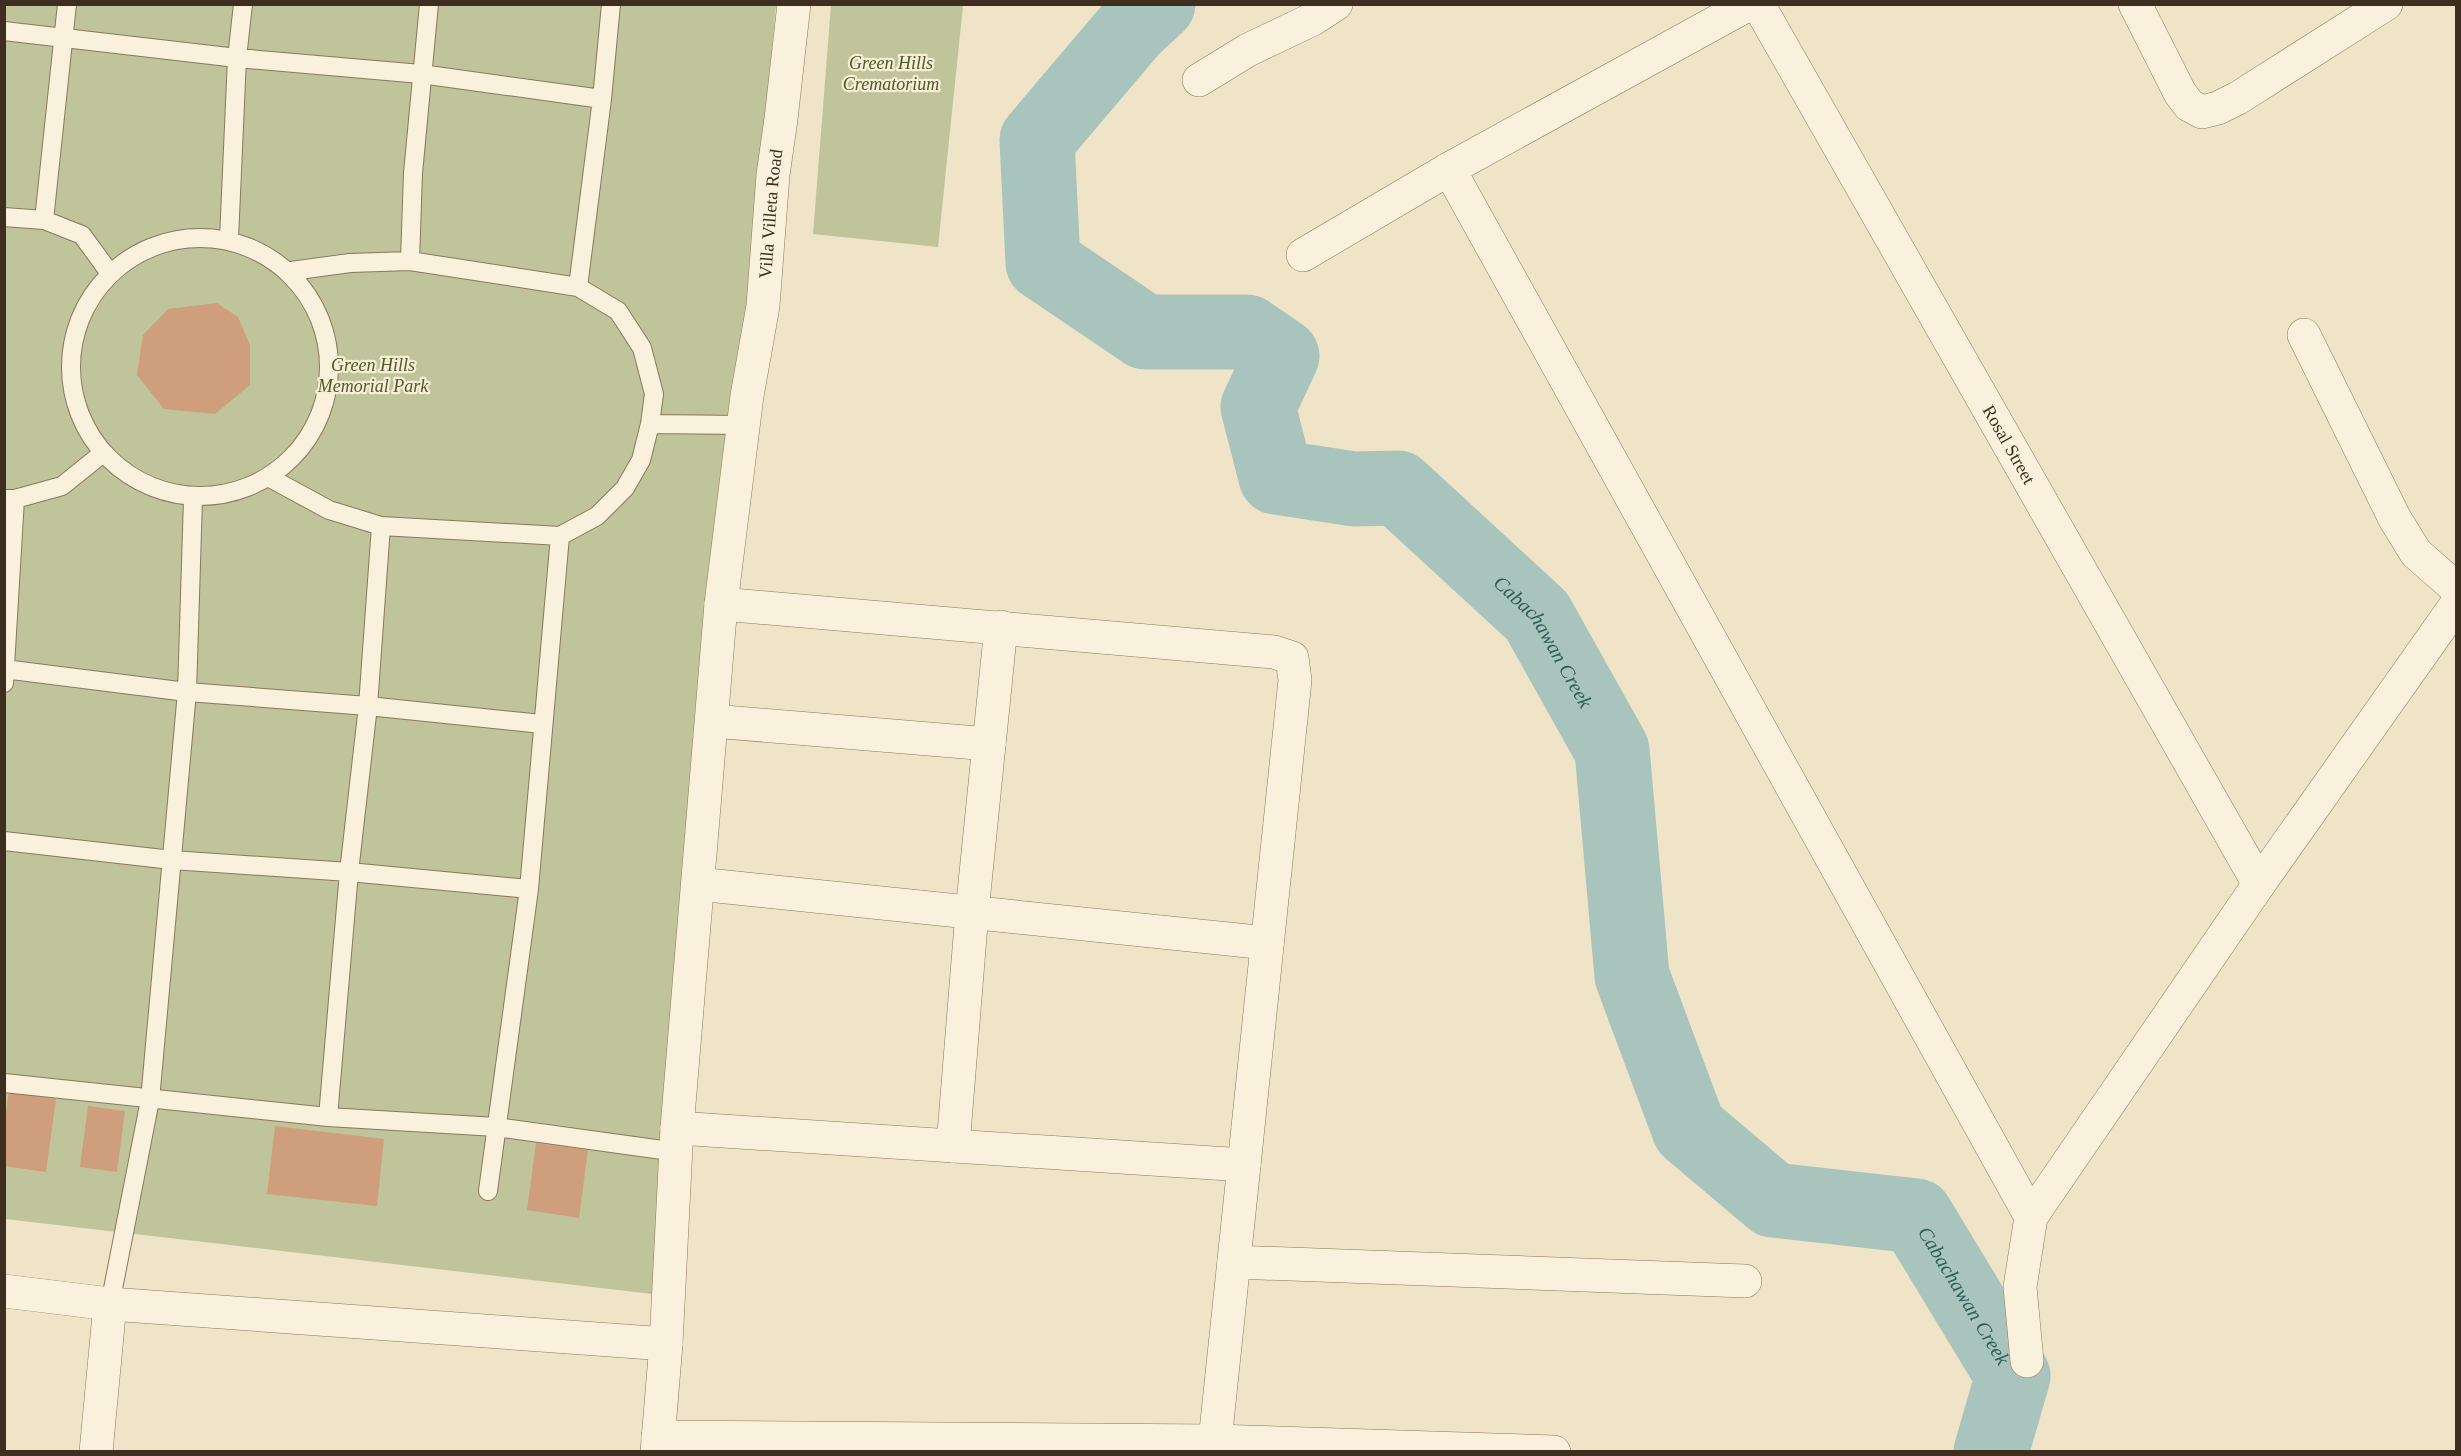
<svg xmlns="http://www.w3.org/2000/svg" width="2461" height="1456" font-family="Georgia,serif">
<rect width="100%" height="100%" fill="#f0e4c8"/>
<path fill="#bfc49a" d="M951,4L963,6L938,247L813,234L831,5Z
M5,5H776L661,1295L5,1219Z"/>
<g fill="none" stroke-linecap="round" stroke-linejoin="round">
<path stroke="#a9c4bc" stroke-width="75" id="s1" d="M1158,4L1132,28L1037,140L1043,263L1145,332H1247L1282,356L1258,407L1276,477L1354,489L1398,488L1537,616L1612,750L1632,976L1689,1129L1773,1200L1916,1216L2013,1376L1991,1452"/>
</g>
<path fill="#cf9f7d" d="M217,303L238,317L250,345V385L215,414L164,409L137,375L143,335L168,309Z
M9,1092L56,1099L46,1172L4,1166V1125Z
M88,1106L125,1111L117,1172L80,1167Z
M275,1126L384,1139L377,1206L267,1194Z
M536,1143L588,1150L579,1218L527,1210Z"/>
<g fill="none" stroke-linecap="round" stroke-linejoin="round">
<defs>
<path id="lane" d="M4,31L237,58L421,74L602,99
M4,217L44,220L82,235L109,272
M44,220L67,4
M71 367a129 129 0 1 1 258 0a129 129 0 1 1-258 0Z
M229,239L237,58L243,4
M410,261L413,173L429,4
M291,271L350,263L410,261L578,287
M650,424L744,425
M270,478L329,510L381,526L560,536L597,516L625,488L641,460L650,424L654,394L642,348L618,311L578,287L602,99L611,4
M4,499H15L62,486L103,453
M4,669L187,692L368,706L542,724
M4,683L15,499
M4,841L172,860L349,872L529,889
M4,1083L328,1117L496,1127L677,1152
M328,1117L349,872L368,706L381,526
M488,1191L529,889L560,536
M110,1304L150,1100L187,692L193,499"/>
<g id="street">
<path id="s2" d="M1758,4L2259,884"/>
<path d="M2135,4L2180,93L2189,105L2202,112L2218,108L2238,98L2386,4"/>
<path d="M1199,80L1248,50L1313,19L1336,4"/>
<path d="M1449,169L2031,1217"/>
<path d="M1303,255L1449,169L1749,4"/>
<path d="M2304,335L2395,519L2416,553L2456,588"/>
<path d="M721,604L1274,652L1292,658L1295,680L1215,1441"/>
<path d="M712,721L989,744"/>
<path d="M698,884L1267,943"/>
<path d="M677,1128L1244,1165"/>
<path d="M953,1146L972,912L1001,627"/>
<path d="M1234,1262L1745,1281"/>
<path d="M4,1291L110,1304L666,1344"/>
<path d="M2027,1361L2020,1287L2031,1217L2259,884L2456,605"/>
<path d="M658,1437L1215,1441L1554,1452"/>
<path d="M96,1452L110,1304"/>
<path id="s3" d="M657,1452L666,1344L677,1128L721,604L747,396L763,306L773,175L781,119L794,4"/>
</g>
</defs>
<use href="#lane" stroke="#8d765c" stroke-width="20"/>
<use href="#street" stroke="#8d765c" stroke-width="34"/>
<use href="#lane" stroke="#faf1dc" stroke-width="18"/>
<use href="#street" stroke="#faf1dc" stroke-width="33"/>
</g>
<g text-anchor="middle" stroke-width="4.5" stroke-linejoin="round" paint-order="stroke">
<g font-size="18" font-style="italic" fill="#4d5a26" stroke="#f7eed8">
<text x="891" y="69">Green Hills<tspan x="891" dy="21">Crematorium</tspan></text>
<text x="373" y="371">Green Hills<tspan x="373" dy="21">Memorial Park</tspan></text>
</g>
<g font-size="18" fill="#3d2e20" stroke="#f7eed8">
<text dy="6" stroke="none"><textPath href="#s3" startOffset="1244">Villa Villeta Road</textPath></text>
<text dy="6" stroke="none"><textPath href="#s2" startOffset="507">Rosal Street</textPath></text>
</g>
<g font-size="20" font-style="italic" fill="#2f5d5a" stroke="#f7eed8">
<text dy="7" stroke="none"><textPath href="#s1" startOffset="1038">Cabachawan Creek</textPath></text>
<text dy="7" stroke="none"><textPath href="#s1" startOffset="1904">Cabachawan Creek</textPath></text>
</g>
</g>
<rect width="2461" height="1456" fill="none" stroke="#3d2e20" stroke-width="12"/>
</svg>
